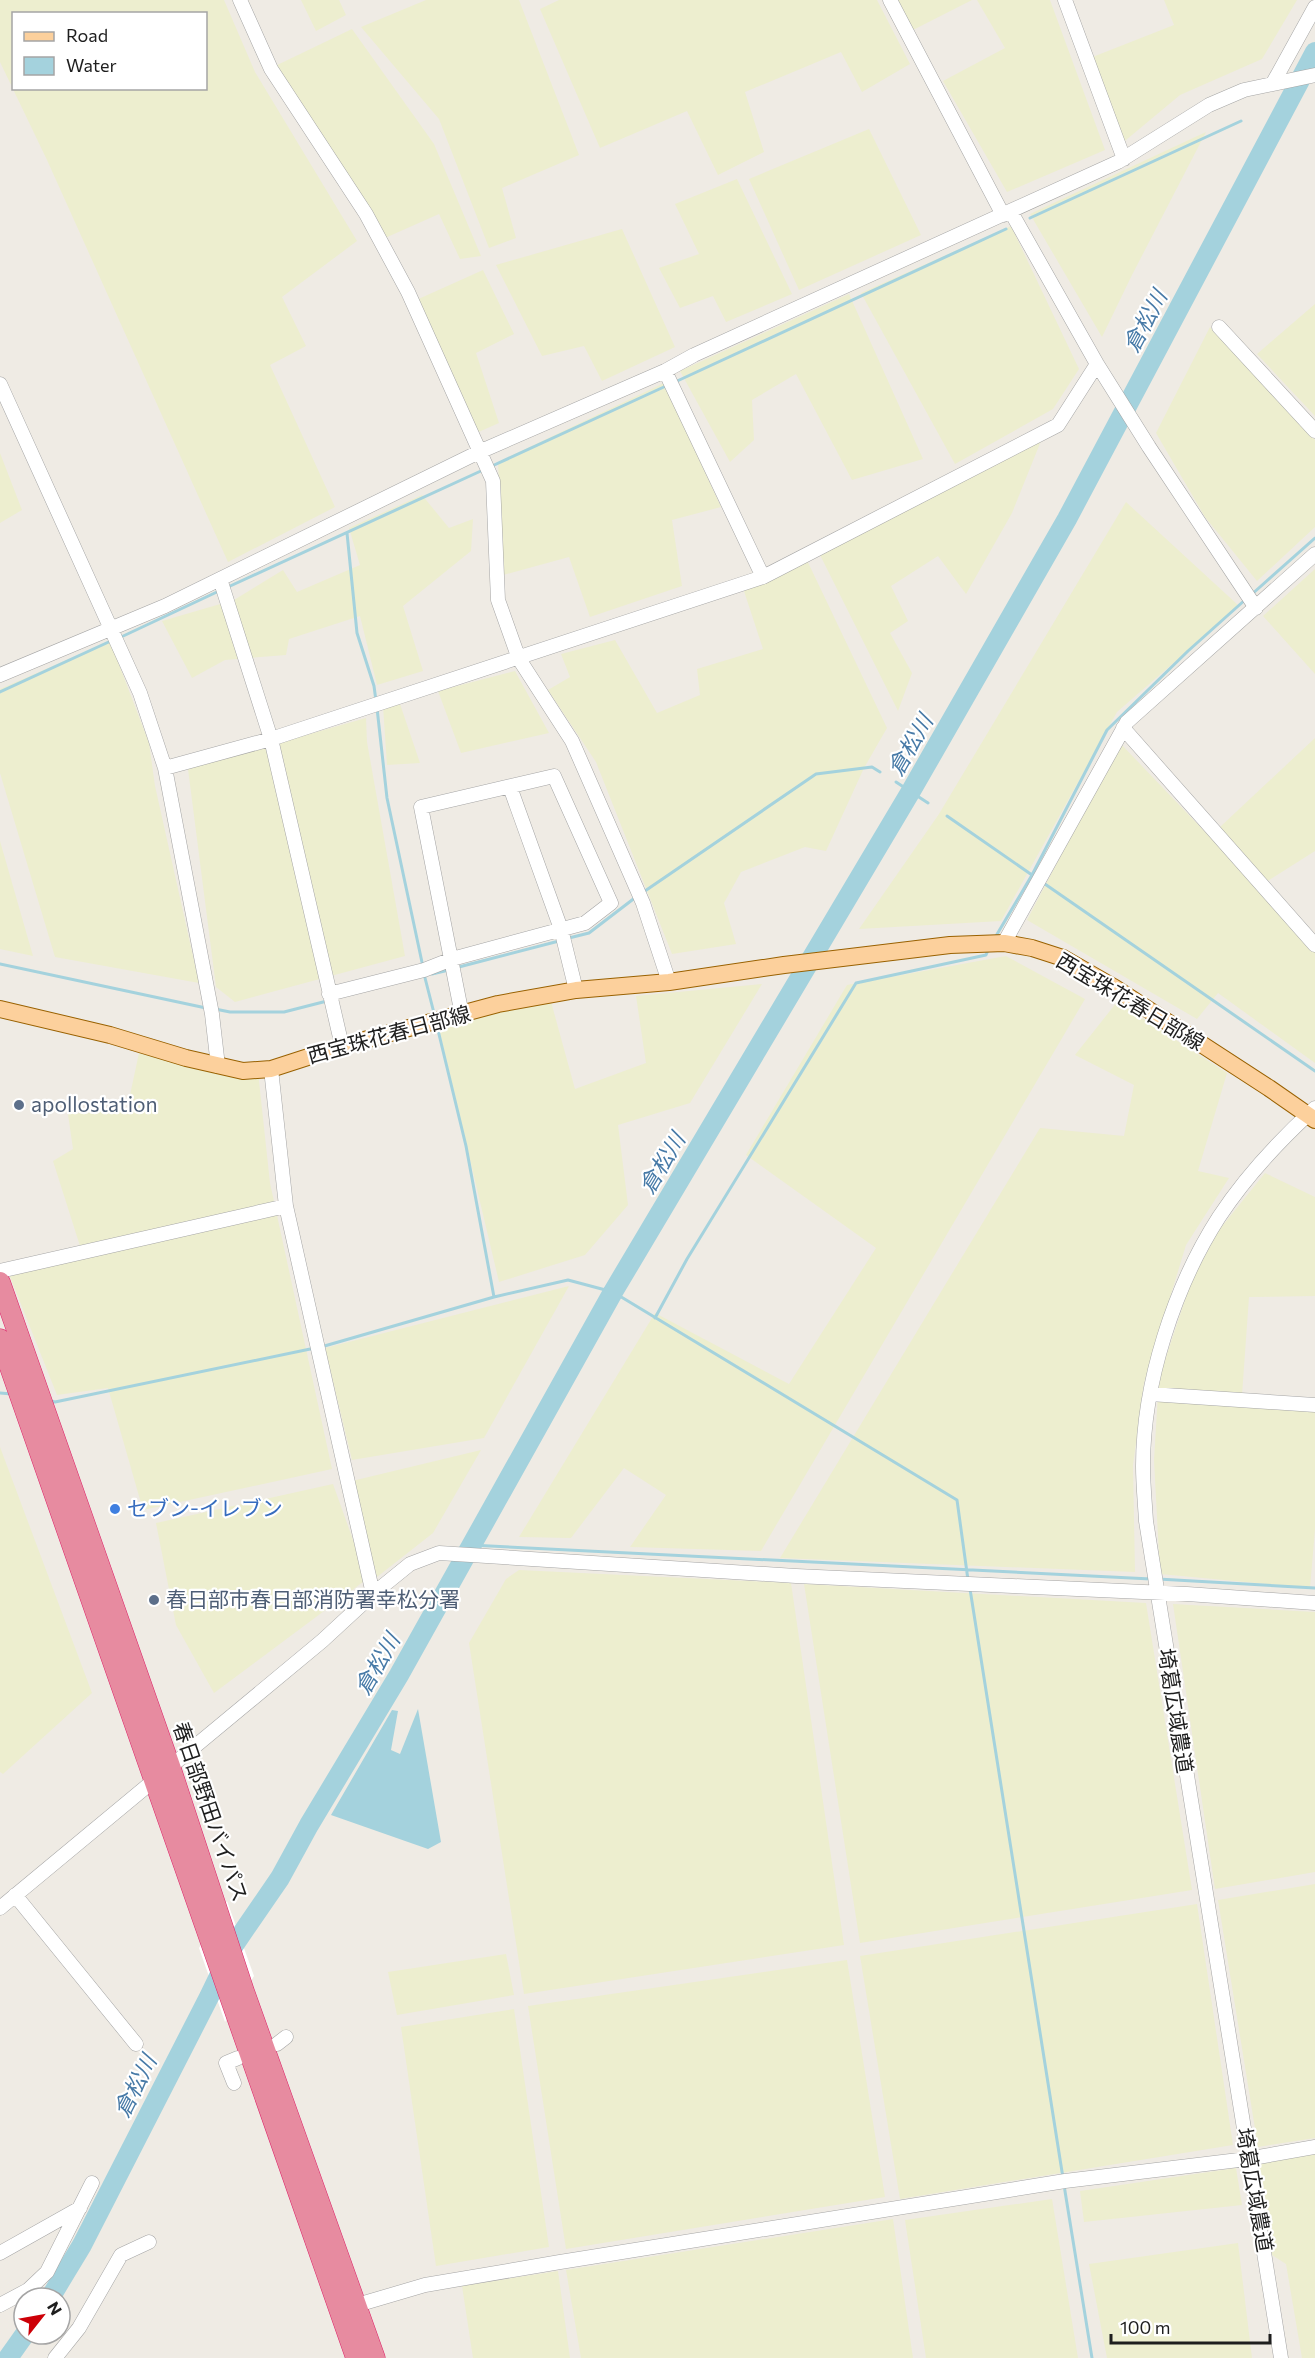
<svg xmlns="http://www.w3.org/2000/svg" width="1315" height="2358" font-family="Commissioner,'Noto Sans JP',sans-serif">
<rect width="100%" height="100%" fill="#efebe4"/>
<path fill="#edeecf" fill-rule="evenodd" d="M0,0H224L255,72L357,241L282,297L306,346L270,365L335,507L228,562L47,160L0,62ZM14,14H206V88H14Z
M301,0H339L346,15L316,31Z
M426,0H519L579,155L502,188L516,238L489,248L439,119L361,27Z
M559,0H877L910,64L862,92L841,52L745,92L764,152L718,175L687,111L600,148L540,9Z
M898,0H972L913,30Z
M977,0H1050L1105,150L1007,192L943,81L1005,48Z
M1164,0H1297L1262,59L1180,95L1120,145L1090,58L1174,25Z
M352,29L434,144L481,256L460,259L439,214L385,238L271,68Z
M869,129L921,235L799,290L749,179Z
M1206,132L1132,275L1102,337L1030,214Z
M737,179L792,294L726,322L713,296L680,308L659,268L699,254L675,204Z
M1011,226L1079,369L1053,409L955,464L861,293Z
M622,229L675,347L602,381L584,346L542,356L496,265Z
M483,270L514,334L476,353L499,423L474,434L414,301Z
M849,294L923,459L852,480L796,374L752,400L754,440L730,462L680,371Z
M1315,304V416L1257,354Z
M1210,327L1315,440V527L1257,581L1205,517L1156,433Z
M664,383L721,507L672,520L682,586L590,617L569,557L503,575L498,462Z
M1041,441L1012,513L966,594L938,556L891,586L908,621L890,633L912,673L898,711L819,553Z
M0,453L22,510L0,523Z
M422,495L449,528L473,519L471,551L403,606L423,671L377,685L360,616L289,639L286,655L225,660L192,678L162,621L234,600L283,570L297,592L360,565L349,528Z
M1126,502L1239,606L1117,712L1001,921L859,929L939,814Z
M804,554L887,728L864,768L826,851L805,847L741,872L724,903L736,944L672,954L596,762L548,690L570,677L561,654L615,640L657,713L700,695L697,669L763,649L743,588Z
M1315,569V674L1263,616Z
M110,641L149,743L155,786L199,983L55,957L0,773V689Z
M515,671L549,733L461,753L438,691Z
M400,704L420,763L387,765L383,706Z
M366,718L367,742L405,956L235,1002L216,987L188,769Z
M1315,738V851L1266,882L1220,827Z
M1120,743L1315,947V1063L1218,993L1197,1019L1027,920Z
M0,841L33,956L0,949Z
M1006,956L1085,999L761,1551L630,1547L666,1495L624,1468L571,1538L519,1537L655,1313L789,1384L876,1248L746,1155L847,985Z
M762,984L690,1103L618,1125L628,1205L585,1255L499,1282L438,1024L550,998L575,1089L646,1063L636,996Z
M1117,1002L1227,1073L1198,1171L1229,1178L1186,1245L1144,1383L1133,1465L1135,1572L780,1558L1040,1128L1124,1136L1134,1085L1075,1055Z
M139,1053L235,1078L258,1072L270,1183L332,1469L143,1510L108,1388L57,1395L7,1269L80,1246L53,1161L73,1149L68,1114L127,1109Z
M1265,1173L1315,1197V1296L1249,1297L1242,1395L1315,1399V1529L1310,1588L1160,1574L1154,1460L1159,1378L1191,1282L1219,1230Z
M569,1286L484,1438L352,1460L325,1348Z
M0,1447L92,1693L3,1774L0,1772Z
M481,1450L433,1533L377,1577L352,1481Z
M333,1484L367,1579L214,1693L176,1625L156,1523Z
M519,1570L791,1583L844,1945L524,1994L469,1643L506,1579Z
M804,1584L1146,1603L1192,1890L860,1943Z
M1173,1604L1315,1612V1872L1215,1889Z
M1315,1884V2138L1258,2147L1218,1900Z
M1197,1904L1233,2145L900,2199L860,1956Z
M506,1954L514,1995L397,2015L388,1972Z
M847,1960L885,2197L566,2249L528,2006Z
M514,2009L549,2247L436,2266L401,2027Z
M1315,2153V2358H1302L1286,2264L1272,2255L1257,2162Z
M1236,2168L1242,2205L1084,2222L1080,2191Z
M1052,2199L1078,2358H926L905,2220Z
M893,2219L913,2358H581L566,2270Z
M1238,2243L1252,2358H1107L1089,2264Z
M558,2271L570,2358H473L462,2286Z"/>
<path fill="#a4d2dd" d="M418,1709L441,1842L428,1849L331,1815L392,1710L398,1711L391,1750L400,1754Z"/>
<path fill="#fff" d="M227,1901L254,1976L225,2022L199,1948Z"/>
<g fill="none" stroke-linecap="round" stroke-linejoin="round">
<path stroke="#a4d2dd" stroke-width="3" d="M1030,218L1241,121
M675,382L1006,229
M492,466L666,386
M347,533L357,633L374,686L376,701
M228,587L483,470
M1251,595L1315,538
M119,638L219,591
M0,692L113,640
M377,708L387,798L423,967
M896,782L928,803
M947,816L1032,875
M1042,882L1315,1071
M642,893L816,774L872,767L880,772
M996,936L1032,875L1107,730L1188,651L1246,599
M569,938L589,933L636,897
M0,964L206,1008
M455,968L559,941
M424,974L435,1017
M432,974L449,970
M215,1009L230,1012H284L327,1001
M437,1026L466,1146L494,1297
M655,1318L687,1259L856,983L986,955L988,950
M321,1347L494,1297L568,1280L613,1292L957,1500L968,1580
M0,1393L12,1394
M51,1401L55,1402L315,1348
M470,1545L1151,1579
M1158,1579L1315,1588
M970,1589L1063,2178
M1064,2185L1092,2358"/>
<path stroke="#a4d2dd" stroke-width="20" d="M50,2298L82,2245L209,1997L234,1945L280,1878L309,1825L399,1675L613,1292L911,791L1067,519L1315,52
M8,2358L25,2334"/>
<defs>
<path id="minor" d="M240,0L271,69L366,214L408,292L493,481L498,600L519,659L572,741L643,903L669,982
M890,0L1003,215
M1065,0L1124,159
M1273,83L1315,7
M1011,212L1097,364L1149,447L1256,608
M1219,327L1315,431
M665,371L763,577
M0,384L140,693L165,768L212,1014L218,1066
M220,579L271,739L342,1046
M0,675L165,606L479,452L665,371L694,355L1118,162L1209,105L1244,90L1315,75
M1123,728L1315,945
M165,768L271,739L763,577L1058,425L1097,364
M510,787L561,929L576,990
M1004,943L1127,722L1315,554
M329,994L424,970L452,959L585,923L611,903L554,776L421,807L462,1015
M271,1069L286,1206L373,1594
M0,1271L286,1206
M1150,1394L1315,1405
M15,1895L136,2044
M0,1908L322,1641L373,1594L410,1564L439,1553L796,1576L1187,1594L1315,1603
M277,2044L286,2037
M234,2083L226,2063L238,2058
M0,2253L80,2208
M0,2305L28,2290L47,2272L92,2183
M357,2305L425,2285L560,2262L1065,2181L1247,2159L1315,2147
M55,2358L79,2328L121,2255L149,2242
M1281,2358L1146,1521C1145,1503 1143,1485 1143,1466C1143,1383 1174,1287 1219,1217C1244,1179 1281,1139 1315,1108"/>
<path id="major" d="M0,1009L110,1035L186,1058L243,1071L271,1069L342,1046L498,1004L576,990L669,982L784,965L950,945L1004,943L1032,948L1063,958L1115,988L1269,1088L1315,1120"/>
<path id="highway" d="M0,1282L170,1766L244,1991L375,2358
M0,1339L356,2358"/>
</defs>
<use href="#minor" stroke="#a5a5a5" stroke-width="15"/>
<use href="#major" stroke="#996100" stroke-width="18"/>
<use href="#highway" stroke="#dc2369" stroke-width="21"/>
<use href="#minor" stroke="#fff" stroke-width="14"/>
<use href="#major" stroke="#fcd09c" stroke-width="16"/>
<use href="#highway" stroke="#e78ba0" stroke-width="20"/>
</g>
<g fill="#5c6f8a" stroke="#fff" stroke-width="2">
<circle cx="19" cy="1105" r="6"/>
<circle cx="154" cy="1600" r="6"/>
</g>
<circle fill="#3f7fe0" stroke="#fff" stroke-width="2" cx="115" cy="1509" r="6"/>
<g text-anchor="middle" stroke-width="4.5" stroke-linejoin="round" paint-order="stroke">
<g font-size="21" fill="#1e1e1e" stroke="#fff">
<text transform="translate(1130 1002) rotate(31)" y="7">西宝珠花春日部線</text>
<text transform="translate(389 1035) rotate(-15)" y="7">西宝珠花春日部線</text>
<text transform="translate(1175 1711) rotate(81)" y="7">埼葛広域農道</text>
<text transform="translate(210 1812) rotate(71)" y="7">春日部野田バイパス</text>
<text transform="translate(1254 2190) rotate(80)" y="7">埼葛広域農道</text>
</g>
<g font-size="21" fill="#4e5e75" stroke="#fff" text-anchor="start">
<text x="31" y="1112">apollostation</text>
<text x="166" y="1607">春日部市春日部消防署幸松分署</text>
</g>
<g font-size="21" fill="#366cbe" stroke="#fff" text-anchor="start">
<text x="127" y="1516">セブン-イレブン</text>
</g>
<g font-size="22" font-style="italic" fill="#477aa7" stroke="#fff">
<text transform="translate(1145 321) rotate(-62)" y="8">倉松川</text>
<text transform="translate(910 745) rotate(-60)" y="8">倉松川</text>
<text transform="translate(662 1163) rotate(-59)" y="8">倉松川</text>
<text transform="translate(377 1664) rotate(-60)" y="8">倉松川</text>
<text transform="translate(135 2086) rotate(-63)" y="8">倉松川</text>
</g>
</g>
<rect x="12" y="12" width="195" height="78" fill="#ffffff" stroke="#a5a5a5" stroke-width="1.5"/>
<rect x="24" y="32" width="30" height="9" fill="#fcd09c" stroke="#a5a5a5" stroke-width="1.5"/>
<text x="66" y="42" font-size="18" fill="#1e1e1e">Road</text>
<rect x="24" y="57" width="30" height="18" fill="#a4d2dd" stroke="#a5a5a5" stroke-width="1.5"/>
<text x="66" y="72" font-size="18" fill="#1e1e1e">Water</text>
<g transform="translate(42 2316) rotate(59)"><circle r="28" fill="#ffffff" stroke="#a5a5a5" stroke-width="1.5"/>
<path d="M0-4.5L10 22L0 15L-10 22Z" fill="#cd0007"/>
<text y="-9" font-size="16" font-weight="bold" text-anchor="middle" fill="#1e1e1e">N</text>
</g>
<path d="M1111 2334v9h159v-9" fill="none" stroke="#1e1e1e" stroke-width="3"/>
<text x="1120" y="2334" font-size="18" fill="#1e1e1e" stroke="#ffffff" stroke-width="4.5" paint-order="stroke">100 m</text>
</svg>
